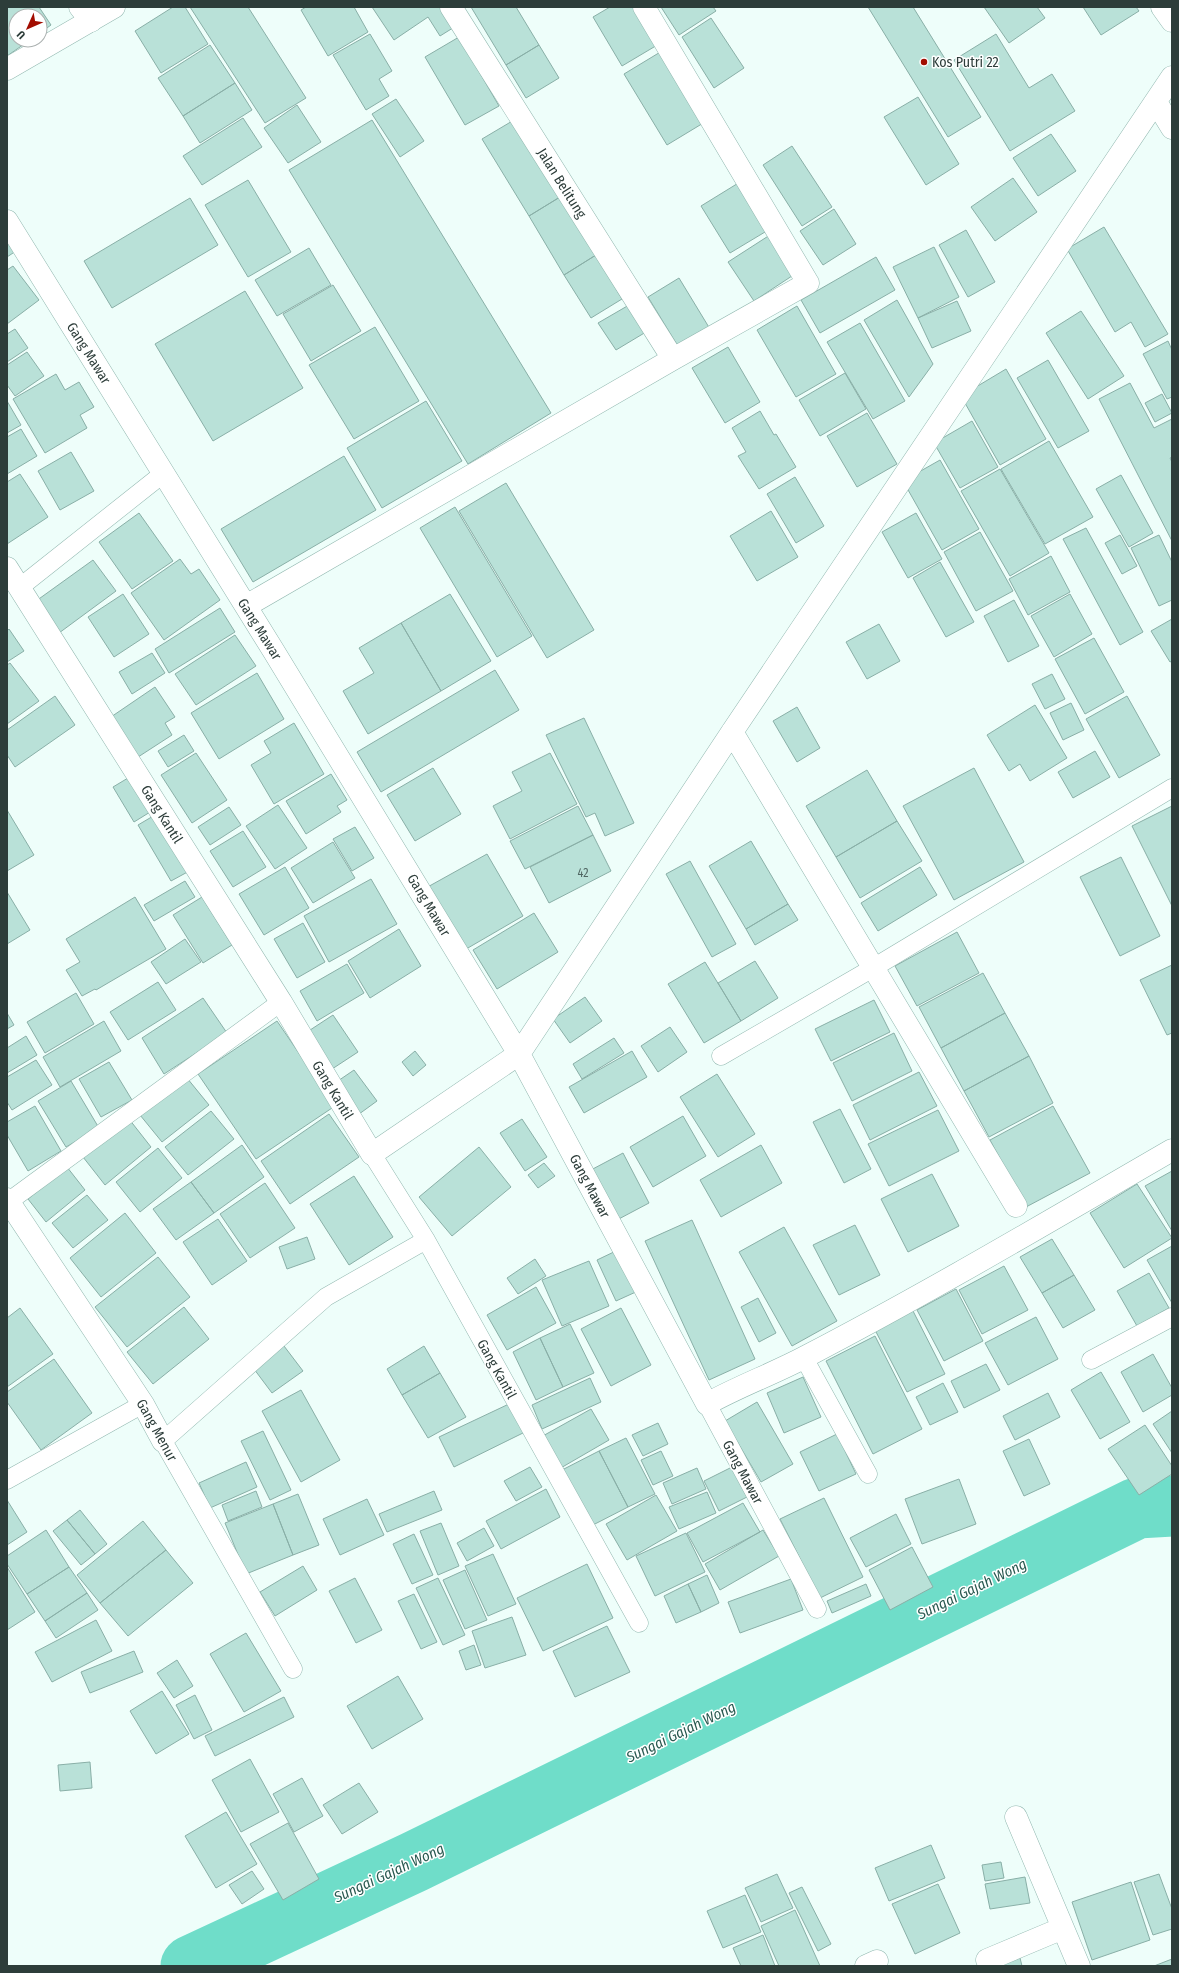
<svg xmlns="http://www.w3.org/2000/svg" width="1179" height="1973" font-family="'Fira Sans Condensed',sans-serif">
<rect width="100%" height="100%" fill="#eefefa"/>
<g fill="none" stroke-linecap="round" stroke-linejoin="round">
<path stroke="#6fddc9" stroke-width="61" d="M191,1966L414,1862L1137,1508L1172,1506"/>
</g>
<path fill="#b9e1d8" stroke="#89afa7" d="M7,7H39L51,25L40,33V16H16V40H30L7,56Z
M173,7H185L208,44L161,73L135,31Z
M190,7H248L306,98L265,123Z
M306,7H354L368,32L328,56L301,10Z
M372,7H444L456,26L440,36L428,17L394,40Z
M471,7H516L539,45L506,65Z
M610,7H638L659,44L622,66L593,17Z
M661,7H713L716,11L679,35Z
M868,7H913L981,117L948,137Z
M984,7H1037L1045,18L1009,43Z
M1083,7H1136L1139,11L1101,35Z
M711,18L744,68L714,88L682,37Z
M370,34L392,71L379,79L389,96L366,110L333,55Z
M996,34L1029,88L1052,74L1075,111L1010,151L954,60Z
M459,37L499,106L465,125L425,57Z
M210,45L235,83L183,116L158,78Z
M539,45L559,78L526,98L506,65Z
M662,51L705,122L667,145L624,74Z
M235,83L252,110L200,143L183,116Z
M918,97L959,164L926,185L884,117Z
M396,99L424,141L400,157L372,114Z
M297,105L321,142L288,163L264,128Z
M243,118L262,147L202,185L183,156Z
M372,120L551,413L468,464L289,170Z
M514,120L560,197L529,216L482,139Z
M1051,134L1076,171L1038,196L1013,158Z
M792,146L832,207L802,226L763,165Z
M1013,178L1037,212L995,241L971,207Z
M248,180L291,252L248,277L205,205Z
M740,182L770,229L730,253L701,206Z
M560,197L596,255L564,275L529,216Z
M190,198L218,245L112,308L84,261Z
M834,209L856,244L823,265L800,231Z
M1104,227L1168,334L1145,347L1131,322L1115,332L1067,249Z
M966,230L995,282L968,297L939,245Z
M773,233L798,272L754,301L728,262Z
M7,239L16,251L7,257Z
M934,247L959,297L918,318L893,267Z
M309,248L331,285L277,316L255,280Z
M596,255L622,299L591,318L564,275Z
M876,257L895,290L820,333L801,300Z
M13,266L39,300L7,324V270Z
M679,278L710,329L679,348L648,297Z
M333,285L361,331L311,361L283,314Z
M245,291L303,388L213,441L155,344Z
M897,300L933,364L909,397L864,320Z
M957,301L971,331L932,348L918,318Z
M629,305L646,332L616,350L598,323Z
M797,306L836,374L796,397L757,330Z
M1081,311L1124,376L1088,399L1046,333Z
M860,323L905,401L873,419L827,342Z
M375,327L419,401L354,439L309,365Z
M15,329L28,348L7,362V334Z
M1168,341L1172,350V397L1167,399L1143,354Z
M728,347L760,402L725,423L692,368Z
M27,352L44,376L15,396L7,385V365Z
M1048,360L1089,431L1058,448L1017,378Z
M1006,369L1046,439L1000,465L961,396Z
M845,373L866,409L820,436L799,400Z
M56,374L65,390L79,382L94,407L80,415L87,428L45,453L13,399Z
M1130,383L1154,428L1172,419V457L1170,458L1172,462V541L1099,399Z
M1162,394L1172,413L1155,422L1145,403Z
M7,401L21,425L7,433Z
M426,401L462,461L382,508L347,448Z
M760,411L774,435L776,434L796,467L759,489L738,456L746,452L732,428Z
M867,413L897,464L857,487L827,436Z
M972,421L998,467L960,488L934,443Z
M21,429L37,456L7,474V437Z
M1049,441L1093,517L1045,544L1001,469Z
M71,452L94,491L60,510L38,471Z
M344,456L376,510L253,582L221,529Z
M940,460L979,529L942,550L903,481Z
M1000,469L1049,553L1010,576L961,491Z
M20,474L48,517L7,544V482Z
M1121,475L1153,533L1129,547L1096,489Z
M795,477L824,526L796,543L767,494Z
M506,483L594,630L547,658L459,511Z
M455,507L532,636L497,657L420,528Z
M771,511L798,557L757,581L730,536Z
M139,513L173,561L132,589L99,542Z
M916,513L942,559L908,578L882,532Z
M1086,528L1143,632L1120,645L1063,539Z
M980,532L1013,591L976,611L944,552Z
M1120,535L1137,566L1122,574L1105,543Z
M1159,535L1172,562V600L1159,606L1131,548Z
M1051,556L1070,592L1028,615L1009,579Z
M180,559L191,574L199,569L220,600L164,640L131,593Z
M93,560L116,591L59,633L36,601Z
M940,562L974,622L946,637L913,578Z
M123,594L149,634L114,657L88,617Z
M450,594L491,661L441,691L401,623Z
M1070,594L1092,634L1054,657L1031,616Z
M1014,600L1039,646L1008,662L984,616Z
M220,608L235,632L169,673L155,649Z
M1172,619V661L1170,662L1151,631Z
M401,623L441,691L368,734L343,691L374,673L359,648Z
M879,624L900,661L867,679L846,642Z
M9,629L24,651L7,662V631Z
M235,635L256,666L196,705L175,674Z
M1094,638L1124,692L1085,714L1055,659Z
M152,653L165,673L132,694L119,672Z
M10,663L39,701L7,724V665Z
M495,670L519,710L381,792L357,752Z
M257,673L284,719L219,759L191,713Z
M1052,674L1065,699L1045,709L1032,684Z
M155,687L175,717L165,723L172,735L135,759L108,719Z
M55,696L75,725L15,767L7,755V730Z
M1127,696L1160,755L1119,778L1086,719Z
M1071,703L1084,730L1063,740L1050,713Z
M1035,705L1067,758L1030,781L1020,764L1009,771L987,735Z
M797,707L820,748L797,762L773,721Z
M584,718L634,823L605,836L595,813L586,817L546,735Z
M294,723L324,774L274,804L251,765L271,753L264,741Z
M184,735L194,751L168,767L158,751Z
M1095,751L1110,777L1073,798L1058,772Z
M196,753L227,800L192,823L161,775Z
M550,753L577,804L510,839L493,806L522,791L512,772Z
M433,768L461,814L415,841L387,795Z
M974,768L1024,862L954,900L903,806Z
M867,770L897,821L836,857L806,806Z
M331,774L347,800L337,806L341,812L306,834L286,801Z
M133,775L155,809L134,822L113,787Z
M278,805L307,848L275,869L246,826Z
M578,806L593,835L525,869L510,841Z
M1172,806V906L1132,826Z
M229,807L241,825L210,845L198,827Z
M7,810L34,855L7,871Z
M160,812L193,869L171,881L138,825Z
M897,821L922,861L860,898L836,857Z
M355,827L374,858L352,871L333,839Z
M243,831L266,867L233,887L210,851Z
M593,835L611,871L549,903L530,867Z
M751,841L788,904L746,929L709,866Z
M333,842L355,878L313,903L291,868Z
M487,854L523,916L461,952L424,889Z
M1121,857L1160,936L1120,956L1080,877Z
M690,861L736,944L712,957L666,874Z
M285,867L309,908L264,935L239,894Z
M920,867L937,895L878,931L861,903Z
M371,879L397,924L329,962L304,916Z
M185,881L195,897L154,921L144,905Z
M7,892L30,930L7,944Z
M135,897L166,949L96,990L95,989L82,996L66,970L80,962L66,939Z
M202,897L232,945L203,963L173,915Z
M788,904L798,920L755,945L746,929Z
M534,913L558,952L497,989L473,950Z
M303,923L325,962L297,978L274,939Z
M399,929L421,966L370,998L348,961Z
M957,932L979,973L917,1006L895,966Z
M185,939L201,962L166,984L151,962Z
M755,961L778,998L741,1021L718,983Z
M705,962L741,1021L704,1043L668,984Z
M347,964L364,993L317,1021L300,991Z
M1172,965V1033L1167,1035L1140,980Z
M983,973L1005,1013L941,1048L919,1007Z
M158,982L176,1010L128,1040L110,1012Z
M76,993L94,1024L45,1053L27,1022Z
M585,997L602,1021L570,1043L553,1019Z
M203,998L227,1033L164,1074L142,1038Z
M874,1000L890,1032L831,1061L815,1029Z
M7,1013L14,1025L7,1029Z
M1005,1013L1029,1056L964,1091L941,1048Z
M333,1015L358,1052L329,1071L304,1034Z
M104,1021L121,1051L60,1087L43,1057Z
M277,1021L335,1106L256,1159L198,1074Z
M670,1027L687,1052L658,1072L641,1046Z
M894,1033L912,1071L852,1101L833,1063Z
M26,1036L37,1055L7,1073V1048Z
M614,1038L624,1053L582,1079L573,1064Z
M415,1051L426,1065L413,1076L402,1062Z
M632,1051L647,1077L584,1113L569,1087Z
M1029,1056L1053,1103L989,1137L964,1091Z
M36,1060L52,1085L12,1110L7,1102V1077Z
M109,1062L132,1100L101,1117L79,1079Z
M354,1070L377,1101L355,1117L332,1085Z
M919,1072L937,1106L870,1140L853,1105Z
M717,1074L755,1134L718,1157L680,1097Z
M187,1078L209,1105L162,1142L140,1115Z
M71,1081L99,1128L66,1147L38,1101Z
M35,1106L61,1151L28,1171L7,1135V1122Z
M1053,1106L1090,1173L1026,1207L990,1140Z
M840,1109L871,1169L844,1183L813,1122Z
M938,1110L959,1151L889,1186L868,1144Z
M211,1111L234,1139L188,1175L165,1147Z
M329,1114L359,1157L290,1204L261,1161Z
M683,1116L706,1156L653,1187L630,1147Z
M129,1119L151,1147L105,1185L83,1157Z
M522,1119L547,1157L525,1171L500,1133Z
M242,1145L264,1177L214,1213L191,1182Z
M761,1145L782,1183L721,1217L700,1180Z
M479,1147L511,1187L452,1236L419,1197Z
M158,1148L182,1178L140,1212L116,1182Z
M623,1153L649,1203L615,1221L589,1171Z
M544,1163L555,1176L538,1188L528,1175Z
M67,1167L85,1190L46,1222L28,1199Z
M1172,1171V1231L1145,1186Z
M932,1174L959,1226L908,1252L881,1199Z
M354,1176L393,1237L349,1265L310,1204Z
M191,1182L214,1213L176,1240L153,1209Z
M265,1183L295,1228L250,1258L220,1214Z
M1137,1184L1172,1238L1124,1268L1090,1213Z
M87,1195L108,1220L73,1248L52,1223Z
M125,1213L156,1253L101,1297L70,1258Z
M218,1219L247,1261L212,1285L183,1242Z
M692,1220L755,1359L709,1380L645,1241Z
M855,1225L880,1275L839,1295L813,1245Z
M784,1227L837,1321L792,1346L739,1252Z
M307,1237L315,1259L287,1269L279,1247Z
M1052,1239L1074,1275L1042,1293L1020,1257Z
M1172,1246V1303L1147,1260Z
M618,1250L638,1291L616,1301L597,1260Z
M158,1257L190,1297L127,1347L95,1307Z
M535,1259L546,1276L518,1294L507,1278Z
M589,1261L609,1306L562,1326L542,1280Z
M1004,1266L1028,1310L982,1334L959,1290Z
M1149,1273L1169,1308L1137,1326L1117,1291Z
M1074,1275L1095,1310L1063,1328L1042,1293Z
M536,1287L556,1323L507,1350L487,1315Z
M956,1289L983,1341L944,1361L917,1310Z
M758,1298L776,1333L759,1342L741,1307Z
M184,1307L209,1339L153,1384L127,1352Z
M20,1308L53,1354L7,1387V1318Z
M621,1308L651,1365L611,1386L581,1329Z
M912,1309L945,1374L907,1392L874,1328Z
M1036,1317L1058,1359L1008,1385L985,1343Z
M570,1324L594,1373L563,1387L540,1338Z
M875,1336L922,1429L873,1454L826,1361Z
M540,1338L563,1387L536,1400L513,1352Z
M284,1346L303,1371L272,1393L254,1369Z
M424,1346L440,1373L402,1395L387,1369Z
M1153,1354L1172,1388V1395L1143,1412L1121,1372Z
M54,1359L92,1413L41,1450L7,1402V1392Z
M986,1364L1000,1390L964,1408L951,1381Z
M1101,1372L1130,1422L1100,1439L1071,1390Z
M440,1373L466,1417L428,1438L402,1395Z
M803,1377L821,1417L784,1433L767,1393Z
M590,1378L601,1402L542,1429L532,1405Z
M943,1383L958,1412L930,1425L916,1397Z
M301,1390L340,1460L301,1482L262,1411Z
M1048,1393L1060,1417L1015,1440L1003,1416Z
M757,1402L793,1464L761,1482L725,1421Z
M511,1403L525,1432L454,1467L439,1437Z
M591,1409L609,1440L559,1469L541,1437Z
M1172,1411V1453L1153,1424Z
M658,1423L668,1444L643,1456L632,1435Z
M1145,1425L1172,1466V1474L1139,1495L1108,1449Z
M263,1431L291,1490L270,1500L241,1441Z
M837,1434L856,1474L819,1491L800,1452Z
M626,1438L655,1494L628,1507L599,1451Z
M1029,1439L1050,1484L1024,1496L1003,1451Z
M599,1451L628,1507L591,1526L562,1470Z
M661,1451L673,1476L653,1485L641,1460Z
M246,1462L257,1487L210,1508L199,1483Z
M530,1467L542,1487L516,1501L504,1481Z
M732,1467L747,1497L719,1511L704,1481Z
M697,1468L706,1489L672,1504L663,1483Z
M959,1479L976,1524L922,1544L905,1499Z
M546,1489L560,1517L501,1549L486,1521Z
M256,1491L262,1507L228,1521L222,1505Z
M434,1491L442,1510L387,1532L379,1514Z
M707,1492L716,1513L679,1529L669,1507Z
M298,1494L319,1545L293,1555L273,1504Z
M656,1495L677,1531L627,1560L606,1524Z
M824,1498L863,1577L820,1598L780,1519Z
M367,1499L384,1535L340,1555L323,1519Z
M7,1500L27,1532L7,1545Z
M743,1503L760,1532L703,1562L687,1533Z
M273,1504L293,1555L246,1574L225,1523Z
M80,1510L107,1544L95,1554L67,1520Z
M896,1514L911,1544L866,1567L850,1538Z
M67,1520L95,1554L81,1565L53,1531Z
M143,1521L166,1550L100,1603L77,1575Z
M441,1523L459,1566L438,1575L420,1531Z
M484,1528L494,1546L467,1561L457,1543Z
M46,1530L69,1567L27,1594L7,1564V1556Z
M763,1530L779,1556L720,1590L705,1564Z
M686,1533L705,1572L655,1596L636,1556Z
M414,1534L433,1575L412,1584L393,1544Z
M912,1547L933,1587L890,1610L869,1570Z
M166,1550L193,1583L128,1636L100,1603Z
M493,1554L516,1604L488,1616L465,1566Z
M587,1564L613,1618L543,1651L517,1598Z
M303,1566L317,1590L275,1616L260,1592Z
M7,1567L35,1612L7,1630Z
M69,1567L87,1593L45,1621L27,1594Z
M465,1570L487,1620L465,1629L443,1580Z
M707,1575L719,1603L701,1612L688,1584Z
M355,1578L382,1630L356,1643L329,1591Z
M438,1578L465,1635L443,1645L416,1588Z
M791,1579L803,1610L740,1633L728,1602Z
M688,1584L701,1612L676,1623L664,1596Z
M866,1584L871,1596L832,1613L827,1601Z
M87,1593L98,1610L56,1638L45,1621Z
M414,1594L437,1642L421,1649L398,1601Z
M512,1617L526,1655L485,1668L472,1631Z
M96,1620L112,1651L52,1682L35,1652Z
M607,1626L630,1672L575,1697L553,1651Z
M246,1633L281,1691L244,1712L210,1654Z
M474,1645L481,1665L466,1670L459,1651Z
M134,1651L143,1672L90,1693L81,1672Z
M177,1660L193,1686L174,1698L157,1673Z
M398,1676L423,1719L372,1749L347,1706Z
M162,1691L189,1734L156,1754L130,1711Z
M195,1695L212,1730L194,1739L176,1705Z
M284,1697L294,1717L215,1756L205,1736Z
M250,1759L279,1812L241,1832L212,1780Z
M90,1762L92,1788L60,1791L58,1765Z
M302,1778L323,1816L294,1832L273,1794Z
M359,1783L378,1812L342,1834L323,1805Z
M226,1812L257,1864L216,1888L185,1836Z
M288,1823L319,1879L283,1900L250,1844Z
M931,1845L945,1878L889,1901L875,1868Z
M1001,1862L1004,1878L985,1881L982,1865Z
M252,1871L264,1889L242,1904L229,1885Z
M777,1874L793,1908L761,1922L745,1888Z
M1159,1874L1172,1909V1929L1153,1935L1134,1882Z
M1025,1877L1030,1903L990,1909L985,1884Z
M1131,1882L1150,1940L1092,1960L1072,1902Z
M938,1884L960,1933L915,1954L892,1904Z
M802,1887L831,1944L818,1951L789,1893Z
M745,1895L761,1932L723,1948L707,1911Z
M795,1910L820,1966H779L761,1926Z
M763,1935L775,1966H741L733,1948Z
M1020,1958L1022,1966H995Z
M1172,1959V1966H1154Z"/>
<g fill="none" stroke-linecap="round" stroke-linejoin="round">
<defs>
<path id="service" d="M19,588L164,473
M721,1056L873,968L1172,788
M372,1154L426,1240L639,1623
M8,1202L281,1002
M804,1358L868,1474
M1091,1360L1172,1317
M707,1404L817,1609
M7,1480L143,1404
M293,1669L163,1441L326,1297L426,1240"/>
<path id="minor" d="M80,7L91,21
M451,7L673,359
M1162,7L1172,21
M1156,102L1172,128
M7,221L273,650L519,1054L707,1404C739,1386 773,1374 805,1357C930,1292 1051,1220 1172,1150
M7,568L281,1002L372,1154L519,1054L732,732L1172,77
M246,606L673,359L808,283L644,7
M732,732L1016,1206
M7,1199L143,1404L163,1441
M1016,1817L1079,1966
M987,1960L1063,1928
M866,1966L877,1961"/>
<path id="secondary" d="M7,69L114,7"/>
</defs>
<use href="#service" stroke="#92b8b0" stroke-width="19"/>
<use href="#minor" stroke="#92b8b0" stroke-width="23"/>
<use href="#secondary" stroke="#92b8b0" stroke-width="23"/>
<use href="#service" stroke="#fff" stroke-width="18"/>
<use href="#minor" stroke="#fff" stroke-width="22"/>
<use href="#secondary" stroke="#fff" stroke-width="22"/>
</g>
<circle fill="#a20c00" stroke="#fff" stroke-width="1.5" cx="924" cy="62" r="4"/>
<g text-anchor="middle" stroke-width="3" stroke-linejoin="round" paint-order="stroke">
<g font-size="12" fill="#506662">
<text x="583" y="877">42</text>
</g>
<g font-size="14" fill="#2d3d3a" stroke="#fff" text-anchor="start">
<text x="932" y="67">Kos Putri 22</text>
</g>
<g font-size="14" fill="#2d3d3a" stroke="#fff">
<text transform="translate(562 183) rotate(58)" y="5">Jalan Belitung</text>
<text transform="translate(89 353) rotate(58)" y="5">Gang Mawar</text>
<text transform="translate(260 629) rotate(58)" y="5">Gang Mawar</text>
<text transform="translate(162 814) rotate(58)" y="5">Gang Kantil</text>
<text transform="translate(429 905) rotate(59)" y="5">Gang Mawar</text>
<text transform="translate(333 1090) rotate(59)" y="5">Gang Kantil</text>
<text transform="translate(590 1186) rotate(62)" y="5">Gang Mawar</text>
<text transform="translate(497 1369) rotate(61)" y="5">Gang Kantil</text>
<text transform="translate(157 1430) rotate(61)" y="5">Gang Menur</text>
<text transform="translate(743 1472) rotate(62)" y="5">Gang Mawar</text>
</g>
<g font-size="15" font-style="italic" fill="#2a5a51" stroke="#fff">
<text transform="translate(972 1589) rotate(-26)" y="5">Sungai Gajah Wong</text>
<text transform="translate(681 1732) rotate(-26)" y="5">Sungai Gajah Wong</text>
<text transform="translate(389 1873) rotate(-25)" y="5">Sungai Gajah Wong</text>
</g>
</g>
<rect width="1179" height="1973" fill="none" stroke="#2d3d3a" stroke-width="16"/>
<g transform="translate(28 28) rotate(225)"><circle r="19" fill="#ffffff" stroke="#abb1b0"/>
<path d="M0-3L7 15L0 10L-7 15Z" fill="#a20c00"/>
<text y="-6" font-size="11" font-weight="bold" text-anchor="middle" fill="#2d3d3a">U</text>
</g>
</svg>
